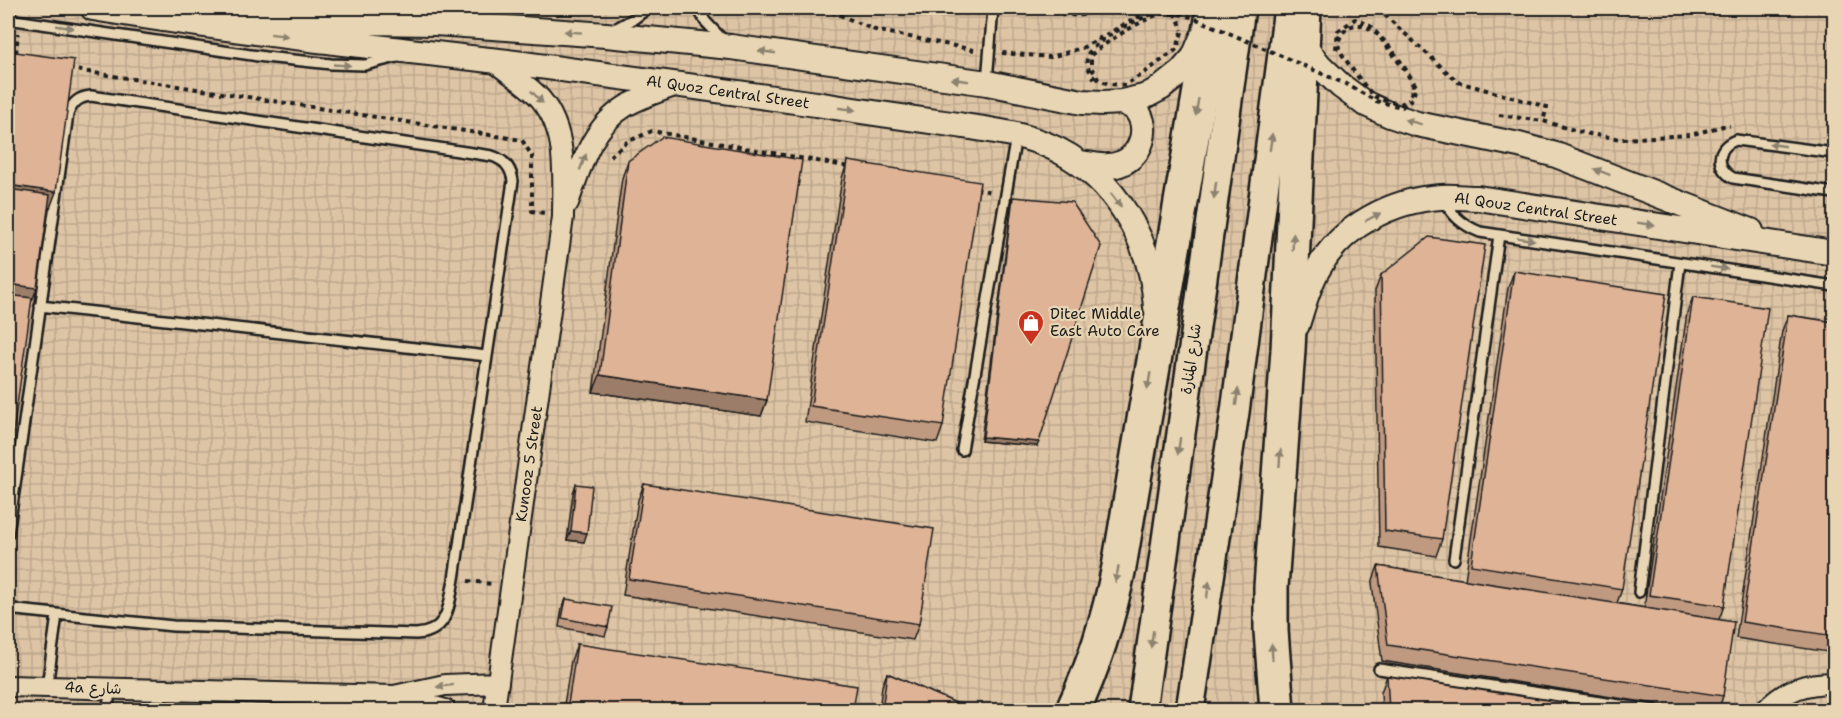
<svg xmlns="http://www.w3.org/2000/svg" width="1842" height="718" font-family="'Shantell Sans','Playpen Sans Arabic',sans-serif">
<defs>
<pattern id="industrial-grid" width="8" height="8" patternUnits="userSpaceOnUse" patternTransform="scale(1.5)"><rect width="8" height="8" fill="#ddc4a4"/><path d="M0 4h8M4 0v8" fill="none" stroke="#bda88d"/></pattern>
</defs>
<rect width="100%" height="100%" fill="#e8d5b3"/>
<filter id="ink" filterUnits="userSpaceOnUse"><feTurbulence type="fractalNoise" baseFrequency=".0167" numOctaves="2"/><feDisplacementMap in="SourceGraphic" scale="12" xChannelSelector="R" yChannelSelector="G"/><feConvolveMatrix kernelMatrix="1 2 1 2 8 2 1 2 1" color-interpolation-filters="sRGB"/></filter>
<g filter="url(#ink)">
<path fill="url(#industrial-grid)" d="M8,8H1834V710H8Z"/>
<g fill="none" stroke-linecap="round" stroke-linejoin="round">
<defs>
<path id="service" d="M698,8L705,21L724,41
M8,19L265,57L331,64L365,65L397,57
M615,29L635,18L648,8
M987,81L993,8
M1834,153L1736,140C1716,147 1715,168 1733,178L1834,193
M1443,199C1452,215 1462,225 1480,232L1834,286
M40,306L487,356
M962,450L1016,136
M8,534L68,114C73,102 79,97 91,96L492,156C505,160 511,168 513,181L454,579C449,605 449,632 416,634L173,626L17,610L8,606
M1454,559L1499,235
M1639,592L1680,263
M1379,669L1653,710
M47,687L57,615
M108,710L110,689"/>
<path id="minor" d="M492,60C506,71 523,82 536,94C569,127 563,175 563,217L494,710
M568,203C581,167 590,128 626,106C642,97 660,91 677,85
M8,686L394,696L445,710
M394,696L445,685L498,683
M1766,710C1786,689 1806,683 1834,683"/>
<path id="tertiary" d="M93,8C225,30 357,45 489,60C521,63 552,68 583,72C661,82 738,93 816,104C858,111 901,117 944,123C982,129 1023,132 1058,150C1116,180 1152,242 1156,307
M220,16L267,15L368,22L435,23L606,35L731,47L987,83L1082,102L1103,103L1122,102L1144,97L1161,88L1181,72L1194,57L1202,38
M1302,44L1320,66L1341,86L1364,103L1390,115L1417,124L1519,145L1556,155L1751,231
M1080,163C1093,165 1109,169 1122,163C1141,155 1150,129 1137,111C1133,106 1128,104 1122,102
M1297,325C1303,306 1308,286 1318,269C1342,225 1393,200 1441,197C1453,196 1466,198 1478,198L1834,253"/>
<path id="secondary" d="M1142,710L1241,8
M1190,710L1235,412L1288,8"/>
<path id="motorway" d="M1073,710C1095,664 1109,617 1119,567L1214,8
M1277,710L1271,631V587L1288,350L1304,8"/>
</defs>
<use href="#service" stroke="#1c1c1c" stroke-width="14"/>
<use href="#minor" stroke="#1c1c1c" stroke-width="24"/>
<use href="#tertiary" stroke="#1c1c1c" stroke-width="28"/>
<use href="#secondary" stroke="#1c1c1c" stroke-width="32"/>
<use href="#motorway" stroke="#1c1c1c" stroke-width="38"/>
<path stroke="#1c1c1c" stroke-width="4" stroke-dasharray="4.5 4.5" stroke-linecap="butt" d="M823,8L875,30L974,50
M1017,8L1078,16L1110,8
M1172,8L1184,14
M1378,9L1458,82L1547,107L1543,121L1584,133L1621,139L1690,135L1723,126H1730
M1336,49L1338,31L1355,19L1372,27L1407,73L1414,87L1409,98
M16,53L18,33
M1002,53L1051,57L1082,48L1154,8
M69,69L522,140L532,156V211L544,213
M1095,79C1090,72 1084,63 1088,54C1095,40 1154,8 1169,11C1177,13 1180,23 1182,30
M1499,115L1543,121
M610,156L627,142L652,131L850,167
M976,189L992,192
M468,581L493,584"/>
<use href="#service" stroke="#e8d5b3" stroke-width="9"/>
<use href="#minor" stroke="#e8d5b3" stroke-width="20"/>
<use href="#tertiary" stroke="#e8d5b3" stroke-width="24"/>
<use href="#secondary" stroke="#e8d5b3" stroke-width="27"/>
<use href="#motorway" stroke="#e8d5b3" stroke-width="33"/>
<path stroke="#1c1c1c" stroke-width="4" stroke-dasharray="4.5 4.5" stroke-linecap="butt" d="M1182,32L1177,49L1147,71L1125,85L1108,84L1098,79L1091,67V55C1108,41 1136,23 1157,15C1169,11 1186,15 1199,20L1348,85L1376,101L1402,107L1413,98L1416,86C1406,69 1372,11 1348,28C1342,32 1337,40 1339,48C1340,54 1368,91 1374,96C1380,101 1393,102 1401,104L1409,99"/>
</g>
<path fill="#bf9a81" stroke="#1c1c1c" stroke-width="1.5" d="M628,161L767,400L761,416L593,392L622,178Z
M848,161L943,426L937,443L805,422L842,178Z
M1013,197L1037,446L981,441L1012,201Z
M1514,271L1622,589L1617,603L1644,608L1687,313L1693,297L1724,606L1719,619L1723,696L1718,711H1701L1382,661L1372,583L1378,566L1465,580L1508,288Z
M1381,275L1442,539L1436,556L1379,547L1375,291Z
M1788,315L1834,322V653L1736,638L1782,331Z
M576,484L584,542L567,540L573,493Z
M644,484L919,624L913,640L623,595L638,500Z
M566,599L608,627L605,636L559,627L562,608Z
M577,644L853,711H563L571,661Z
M887,673L958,704L956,711H879L882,686Z
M1387,676L1619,711H1382L1381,692Z"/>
<path fill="#9b7d69" stroke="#1c1c1c" stroke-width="1.5" d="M8,185L56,192L50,208L8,202Z
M8,284L37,288L32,301L8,297Z
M600,375L767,400L761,416L593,392Z
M983,437L1039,442L1037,446L981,441Z
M571,531L587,533L584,542L567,540Z
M958,704L956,711H951Z"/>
<path fill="#deb396" stroke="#1c1c1c" stroke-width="1.5" d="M8,51L74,60L56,192L8,185Z
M662,137L802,160L767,400L600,375L628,161Z
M848,161L980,182L943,426L811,406Z
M8,189L50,195L37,288L8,284Z
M1013,197L1072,202L1101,246L1039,442L983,437Z
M1429,237L1485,245L1442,539L1385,531L1381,275Z
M1514,271L1666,294L1622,589L1471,565Z
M8,295L32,298L8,469Z
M1693,297L1768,308L1724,606L1649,595Z
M1788,315L1834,322V636L1742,622Z
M576,484L592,486L587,533L571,531Z
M644,484L934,529L919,624L629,579Z
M1378,566L1734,622L1723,696L1388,645Z
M566,599L612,607L608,627L562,618Z
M577,644L857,686L853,711H567Z
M887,673L958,704L951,711H882Z
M1387,676L1619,711H1389Z"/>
<defs><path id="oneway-solid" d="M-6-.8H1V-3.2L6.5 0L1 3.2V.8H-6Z" transform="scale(1.5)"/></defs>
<g fill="#8c826f">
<use href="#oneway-solid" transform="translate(65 27) rotate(8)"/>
<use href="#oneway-solid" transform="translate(573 32) rotate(-176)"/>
<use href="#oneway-solid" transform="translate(279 35) rotate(7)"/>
<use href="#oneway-solid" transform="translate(767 52) rotate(-172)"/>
<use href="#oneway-solid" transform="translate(342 65) rotate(3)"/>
<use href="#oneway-solid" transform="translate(960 80) rotate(-172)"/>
<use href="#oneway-solid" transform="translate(537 97) rotate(46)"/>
<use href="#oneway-solid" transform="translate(1197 107) rotate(100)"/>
<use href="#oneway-solid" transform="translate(847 109) rotate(8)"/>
<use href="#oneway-solid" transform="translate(1413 122) rotate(-165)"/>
<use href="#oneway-solid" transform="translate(1271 142) rotate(-82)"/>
<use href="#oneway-solid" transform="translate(1777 145) rotate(-172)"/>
<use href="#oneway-solid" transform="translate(583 162) rotate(-69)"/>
<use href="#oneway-solid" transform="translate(1602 172) rotate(-159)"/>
<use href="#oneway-solid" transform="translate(1215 190) rotate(98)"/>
<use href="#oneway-solid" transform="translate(1116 200) rotate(52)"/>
<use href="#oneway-solid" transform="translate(1373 217) rotate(-28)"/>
<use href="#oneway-solid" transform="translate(1646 224) rotate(9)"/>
<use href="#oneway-solid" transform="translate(1526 239) rotate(9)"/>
<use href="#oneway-solid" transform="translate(1293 242) rotate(-87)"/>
<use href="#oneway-solid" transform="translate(1719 268) rotate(9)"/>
<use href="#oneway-solid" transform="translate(1149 381) rotate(99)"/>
<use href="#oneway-solid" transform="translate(1237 397) rotate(-82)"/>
<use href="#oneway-solid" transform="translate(1179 446) rotate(98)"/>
<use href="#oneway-solid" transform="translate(1280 458) rotate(-86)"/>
<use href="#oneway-solid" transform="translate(1117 574) rotate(101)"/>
<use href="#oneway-solid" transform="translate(1208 590) rotate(-82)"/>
<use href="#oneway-solid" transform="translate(1152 639) rotate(98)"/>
<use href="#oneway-solid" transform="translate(1272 652) rotate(-93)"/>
<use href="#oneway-solid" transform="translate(445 686) rotate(173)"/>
</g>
</g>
<defs>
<symbol id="shop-pin" viewBox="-11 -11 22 30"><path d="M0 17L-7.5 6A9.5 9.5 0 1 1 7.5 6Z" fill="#c8321e" stroke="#e8d5b3"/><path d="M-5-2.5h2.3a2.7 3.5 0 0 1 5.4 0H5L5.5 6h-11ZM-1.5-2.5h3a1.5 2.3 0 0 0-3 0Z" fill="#fff"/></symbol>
</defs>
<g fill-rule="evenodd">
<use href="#shop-pin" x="1016" y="308" width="30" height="40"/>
</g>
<g text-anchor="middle" stroke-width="4.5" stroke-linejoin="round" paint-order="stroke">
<g font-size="15" fill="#1c1c1c" stroke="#e8d5b3">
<text transform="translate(728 92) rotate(8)" y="5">Al Quoz Central Street</text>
<text transform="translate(1536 209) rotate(8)" y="5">Al Qouz Central Street</text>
<text transform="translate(1191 359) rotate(-82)" y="5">شارع المنارة</text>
<text transform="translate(529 464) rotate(-82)" y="5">Kunooz 5 Street</text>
<text transform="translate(93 688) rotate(2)" y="5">4a شارع</text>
</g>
<g font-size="15" fill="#1c1c1c" stroke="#e8d5b3" text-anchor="start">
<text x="1050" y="319">Ditec Middle<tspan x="1050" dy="17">East Auto Care</tspan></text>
</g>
</g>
<rect width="1842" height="718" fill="none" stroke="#e8d5b3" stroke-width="30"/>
<rect x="15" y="15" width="1812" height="688" fill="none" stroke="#1c1c1c" stroke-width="2" filter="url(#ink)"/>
</svg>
